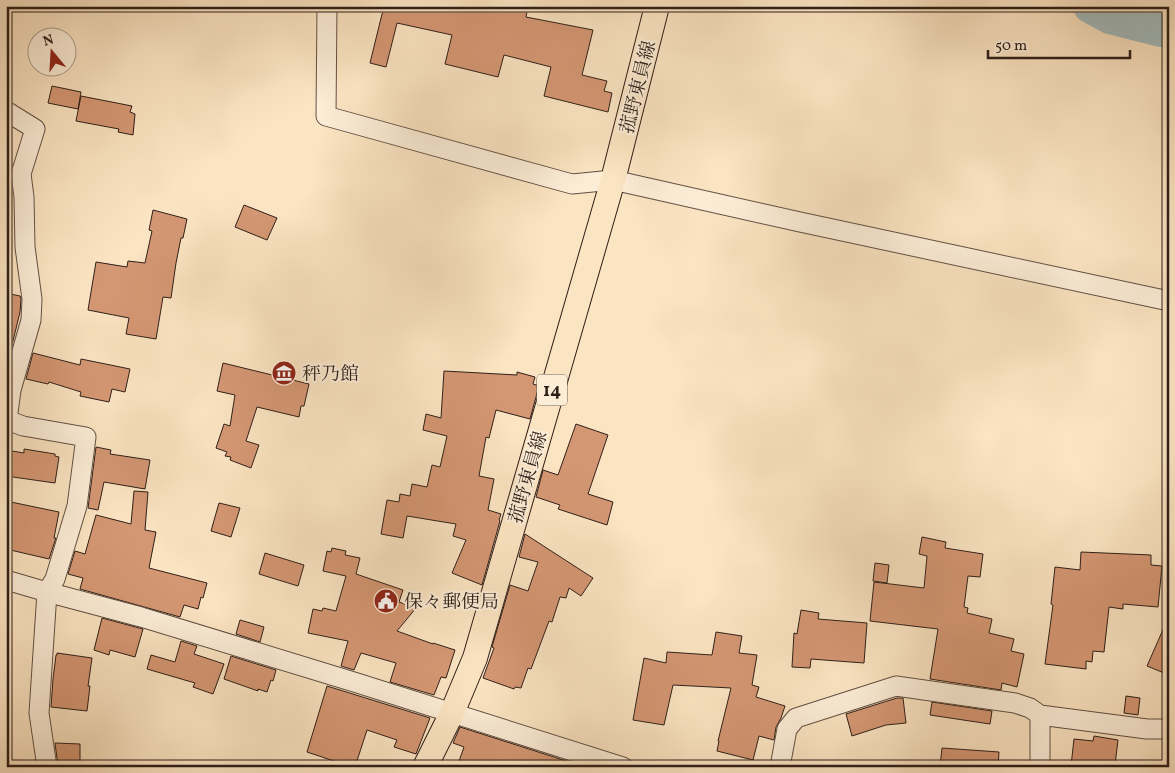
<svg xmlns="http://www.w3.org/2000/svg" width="1175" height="773" font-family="Vollkorn,'Noto Serif JP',serif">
<rect width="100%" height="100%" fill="#fbe4c2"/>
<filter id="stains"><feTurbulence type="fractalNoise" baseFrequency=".004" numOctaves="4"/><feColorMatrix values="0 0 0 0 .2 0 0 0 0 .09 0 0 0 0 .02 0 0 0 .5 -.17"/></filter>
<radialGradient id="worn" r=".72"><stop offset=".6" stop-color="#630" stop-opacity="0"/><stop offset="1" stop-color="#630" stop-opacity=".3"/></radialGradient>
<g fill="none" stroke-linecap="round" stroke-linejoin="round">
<path stroke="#a3bcbe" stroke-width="34" d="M1090,6L1110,17L1161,30L1169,31"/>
</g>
<path fill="#d49773" stroke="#2f1f19" d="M384,6H528L526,17L593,30L582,75L607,81L604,91L612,93L608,112L544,96L551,67L504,55L498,77L445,64L452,35L397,23L386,67L370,63Z
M52,86L81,92L78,109L48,103Z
M81,96L132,106L130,112L135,114L133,135L118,132L119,129L76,121Z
M244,205L277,218L267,240L235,227Z
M153,210L187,219L183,238H181L176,263L171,298L163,297L156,339L126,334L129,318L88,310L96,262L127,267L128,261L145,263L152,231L149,230Z
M6,293L20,296L21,299L20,312L12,345H6Z
M33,353L80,365L81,359L130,369L125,392L112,389L109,402L80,396L81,392L49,382L48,384L26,379Z
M223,363L309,384L304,406H301L299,417L257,407L246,441L259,445L251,468L230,460L231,457L225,456L227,452L216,448L224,424L230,426L235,395L217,391Z
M444,371L517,375V372L535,377L533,384L539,386L530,419L496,410L489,438L486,437L479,476L494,479L488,510L501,514L499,520L500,521L482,585L452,573L466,540L453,536L456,524L407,516L403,538L381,534L387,500L399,502L400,494L410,496L412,484L427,487L432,465L440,467L447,436L423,430L426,414L441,418Z
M576,424L608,435L588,494L613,502L607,525L558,509L560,505L536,497L543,470L558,475Z
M96,447L111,450L110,454L150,460L145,489L104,482L98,510L88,508Z
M24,449L55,454V456L59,457L55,483L6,476V450L24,453Z
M134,491L148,492L145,530L156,532L149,568L207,583L203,598L201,597L198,609L184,605L180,617L80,589L83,578L68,574L75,551L85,554L96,515L131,524Z
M6,501L59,512L54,538H56L49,559L6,549Z
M219,503L240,508L231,537L211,531Z
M525,534L593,578L581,596L569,588L566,598L560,597L552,622L549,621L531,669L528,668L521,688L515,687L514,689L483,678L494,648L492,647L510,585L528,591L538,562L519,557Z
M922,537L946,542L945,548L983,554L980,577L968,576L964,607L968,608L967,613L992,619L989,633L1014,639L1011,651L1024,654L1017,687L1002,683L1001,690L930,679L938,629L870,621L874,582L924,588L927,556L919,554Z
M332,548L346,551L345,555L360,558L356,574L403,590L399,602L416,608L397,631L433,644V643L455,650L446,678L441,677L434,695L390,682L396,663L361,653L354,670L341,666L348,641L308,633L313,609L322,611L323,608L336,611L346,576L323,571L327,551L331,552Z
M1081,552L1151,555V565L1162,566L1158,607L1123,604V609L1109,607L1104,652L1093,651L1092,662L1086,661V669L1045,664L1053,605L1051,604L1055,567L1080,570Z
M265,553L304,565L298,586L259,574Z
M875,563L889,565L887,583L873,581Z
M801,610L819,613L818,619L867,623L864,663L811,659L810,668L792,667L794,633L797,634Z
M1169,616V675L1147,666Z
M102,618L143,629L135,657L110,650L109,655L94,650Z
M240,620L264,627L260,642L236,634Z
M716,632L742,636L739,653L757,655L752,685L759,687L756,697L785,706L781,718L776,727L774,740L759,736L753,760L717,751L719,741H718L731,688L673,685L664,725L633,720L644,658L666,663L667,652L712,655Z
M181,641L197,646L194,654L224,664L213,694L193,687L195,683L147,669L151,655L175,662Z
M57,653L92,658L88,686H90L87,711L51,707L53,679L56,655H57Z
M231,656L276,670L273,681L271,680L267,692L258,689V691L224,679Z
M327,686L430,718L416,754L394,747L397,740L367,730L355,767H339L340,763L307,752Z
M1126,696L1140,698L1138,715L1124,713Z
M897,698H903L906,723L886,725L852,736L846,714Z
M932,702L992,711L990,724L930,715Z
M460,727L579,765V767H457L464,747L453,743Z
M1094,736L1118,740L1115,765L1107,764L1106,767L1071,766L1074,739L1093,741Z
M55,743L80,744V767L58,766Z
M942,748L999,752L998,767H940Z"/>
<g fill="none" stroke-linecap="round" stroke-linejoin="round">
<defs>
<path id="minor" d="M327,6L326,116L572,184L613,180L800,222L1169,301
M6,111L35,129L21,174L24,197L25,247L32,299L31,320L11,390L7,420L23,426L86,437L77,506L55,579L47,592L39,713L47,767
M6,580L47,592L141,617L354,682L623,767
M780,767L787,729L796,718L896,686L1015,703L1030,708L1040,715L1147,729H1169
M1040,767V715"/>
<path id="major" d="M425,767L452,713L475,658L613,180L657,6"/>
</defs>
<use href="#minor" stroke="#625043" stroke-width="21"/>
<use href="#major" stroke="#2f1f19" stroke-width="26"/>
<use href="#minor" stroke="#fcedd7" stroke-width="19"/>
<use href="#major" stroke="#fbe4c2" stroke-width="24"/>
</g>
<defs>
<symbol id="museum-disc" viewBox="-11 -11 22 22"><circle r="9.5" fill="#8f2418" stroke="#fcedd7"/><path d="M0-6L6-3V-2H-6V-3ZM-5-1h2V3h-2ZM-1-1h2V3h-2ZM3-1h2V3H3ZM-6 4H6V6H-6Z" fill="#fff"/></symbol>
<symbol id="civic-disc" viewBox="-11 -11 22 22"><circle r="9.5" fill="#8f2418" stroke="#fcedd7"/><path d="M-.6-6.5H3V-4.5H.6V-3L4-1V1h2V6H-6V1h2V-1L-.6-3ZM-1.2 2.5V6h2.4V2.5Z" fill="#fff"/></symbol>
</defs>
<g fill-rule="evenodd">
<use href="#museum-disc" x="270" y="359" width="28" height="28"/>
<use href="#civic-disc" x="372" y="587" width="28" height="28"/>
</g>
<g text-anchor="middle" stroke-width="4" stroke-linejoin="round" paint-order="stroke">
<rect fill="#fcedd7" stroke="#6c5d52" stroke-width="1" x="537" y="374.5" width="30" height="31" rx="4"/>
<g font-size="18" font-weight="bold" fill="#2f1f19">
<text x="552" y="396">14</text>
</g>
<g font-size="19" fill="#2f1f19" stroke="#fcedd7">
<text transform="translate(637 87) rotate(-76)" y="7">菰野東員線</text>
<text transform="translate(527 477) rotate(-74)" y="7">菰野東員線</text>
</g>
<g font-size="19" fill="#2f1f19" stroke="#fcedd7" text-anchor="start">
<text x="302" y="380">秤乃館</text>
<text x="404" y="608">保々郵便局</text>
</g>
</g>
<rect width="1175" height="773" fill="none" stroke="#fbe4c2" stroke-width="25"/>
<rect x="8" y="8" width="1160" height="758" fill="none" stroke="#2f1f19" stroke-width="2.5"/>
<rect x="12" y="12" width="1150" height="748" fill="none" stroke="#2f1f19"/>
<g transform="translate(52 52) rotate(342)"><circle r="24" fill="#fcedd7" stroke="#aa9b8b"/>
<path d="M0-4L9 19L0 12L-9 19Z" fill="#8f2418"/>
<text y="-8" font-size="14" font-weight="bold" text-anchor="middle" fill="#2f1f19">N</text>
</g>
<path d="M988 50v8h142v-8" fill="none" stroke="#2f1f19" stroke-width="2.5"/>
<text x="995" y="50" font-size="15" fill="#2f1f19" stroke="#fcedd7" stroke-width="4" paint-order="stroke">50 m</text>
<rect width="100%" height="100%" filter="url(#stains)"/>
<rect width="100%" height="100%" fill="url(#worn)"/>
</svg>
